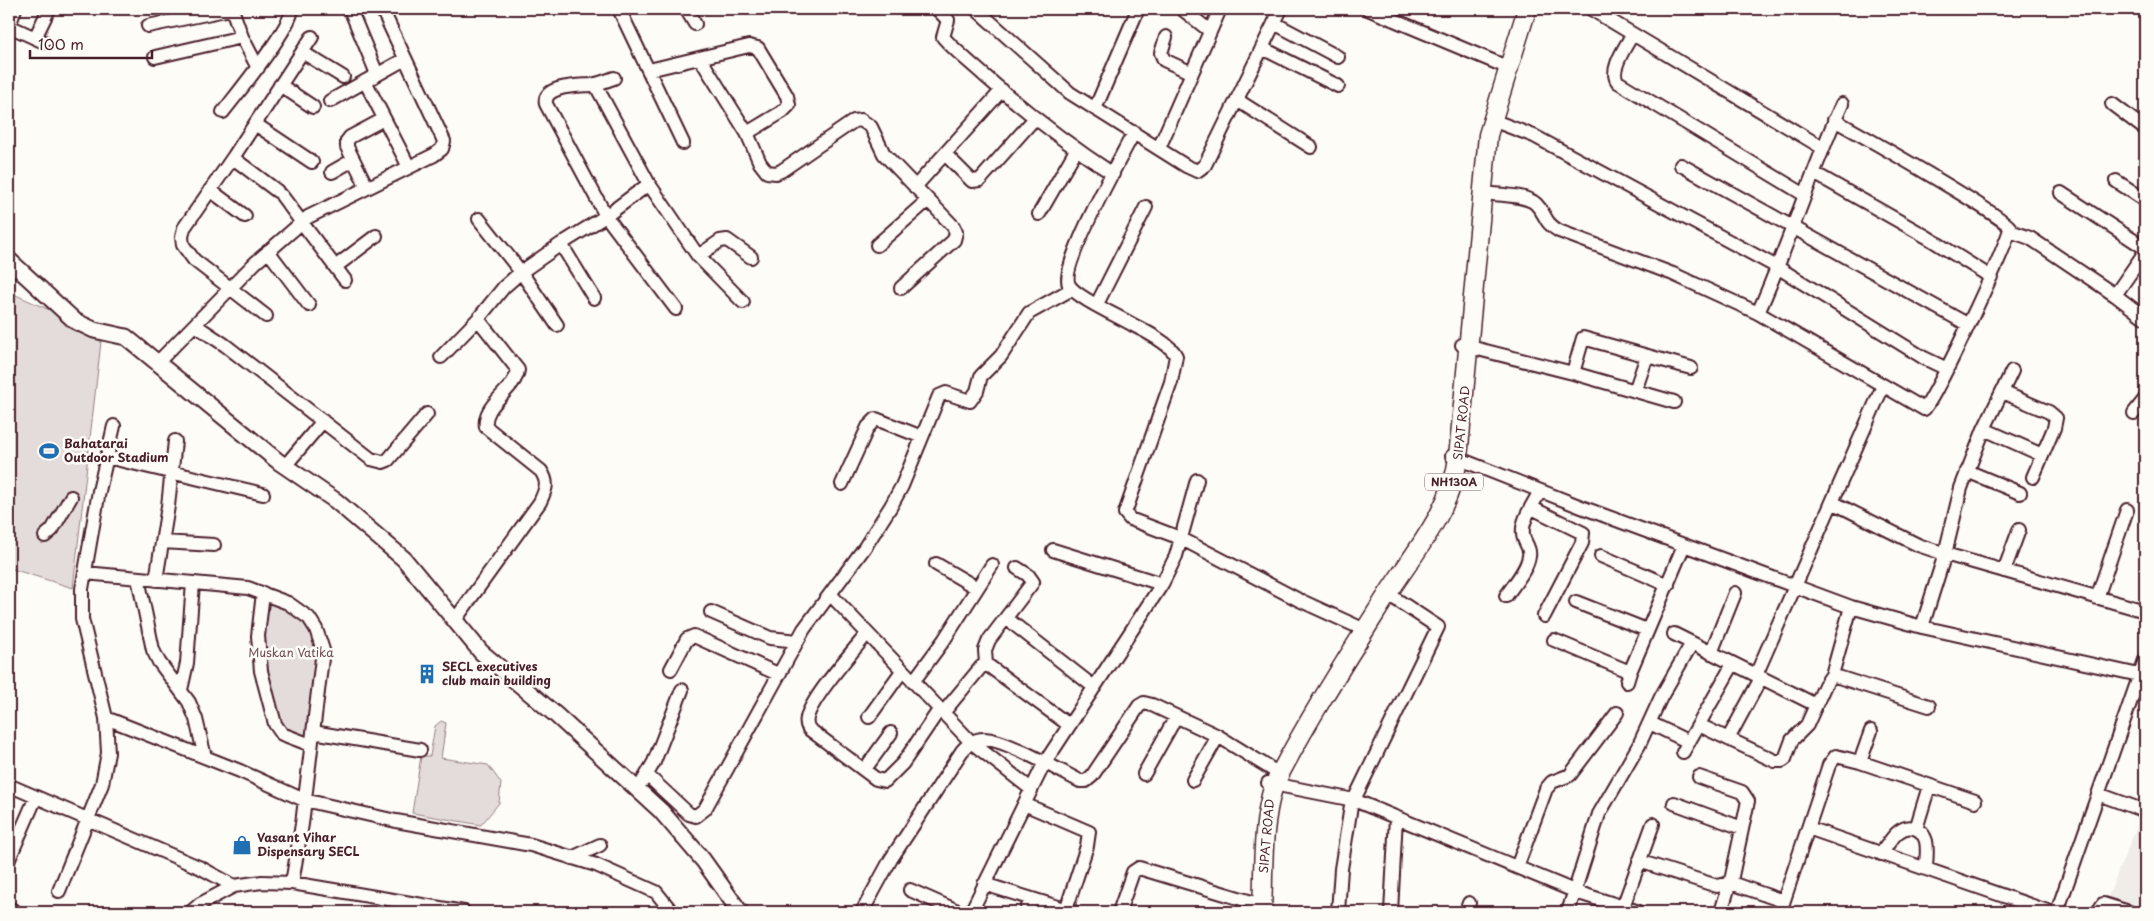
<svg xmlns="http://www.w3.org/2000/svg" width="2154" height="921" font-family="'Playpen Sans',sans-serif">
<rect width="100%" height="100%" fill="#fdfcf7"/>
<filter id="ink" filterUnits="userSpaceOnUse"><feTurbulence type="fractalNoise" baseFrequency=".02" numOctaves="2"/><feDisplacementMap in="SourceGraphic" scale="10" xChannelSelector="R" yChannelSelector="G"/><feConvolveMatrix kernelMatrix="1 2 1 2 8 2 1 2 1" color-interpolation-filters="sRGB"/></filter>
<g filter="url(#ink)">
<path fill="#f0ece8" d="M2140,819L2145,821V912L2107,899Z"/>
<path fill="#e3dcda" stroke="#967e82" d="M9,292L102,333L73,588L9,568Z
M264,595L288,603L320,640L311,745L282,734L261,671Z
M441,721L446,723L441,758L488,765L501,783L499,803L481,825L412,813L421,756H430L435,726Z"/>
<g fill="none" stroke-linecap="round" stroke-linejoin="round">
<defs>
<path id="minor" d="M232,9L242,37L258,68
M350,9L377,74
M619,9L683,143
M686,9L695,24
M937,9L948,20L943,37C955,51 971,63 985,76C1026,112 1068,145 1113,174
M976,9L1070,93L1186,166L1197,171L1205,165L1281,9
M1182,9L1210,31
M1368,9L1502,65
M1591,9L1823,148
M1274,23L1338,57
M9,26L44,42
M9,26L15,9
M148,26L230,9
M1632,35C1626,46 1608,71 1618,82L1805,195
M1166,37L1161,53L1164,60L1192,73
M35,38L49,9
M1262,48L1338,86
M302,52L343,77
M155,57L242,37
M700,58L747,133L760,163L767,172L776,173L781,171L854,121L861,120L871,127L884,154L953,226L956,232L954,240L901,288
M649,70L749,46L758,48L787,96L789,105L782,112L747,133
M614,78C606,81 598,84 591,85C579,86 542,85 546,104L606,216L676,309
M365,81L409,167
M595,84L649,184L698,256L743,302
M280,85L313,107
M1237,100L1311,147
M330,101L405,59
M2112,104L2145,129
M1095,109L1138,9
M223,112C237,94 291,28 292,9
M1492,120L1534,136L1777,267L1924,358L1947,369
M255,124L312,162
M1134,132C1122,156 1059,266 1069,285C1075,297 1120,317 1133,325C1145,331 1171,344 1176,356L1171,382L1125,513L1130,519L1180,538L1297,599L1365,630
M1159,148L1220,9
M945,154L972,181L980,180L1035,118
M233,158L277,191
M1681,165L1967,324
M332,172L353,160
M1814,173L1927,237L1991,277
M2116,181L2145,200
M367,187L347,147V141L350,137L384,119
M915,187L1002,90
M210,190L245,216
M1482,193C1496,195 1526,194 1536,204C1547,215 1543,222 1559,231L1673,274L1758,313L1924,409C1934,401 2009,242 2010,228C2005,216 1856,132 1834,120
M2061,193L2145,248
M282,196L345,280
M1039,214L1076,150
M479,219L521,272L557,325
M2010,231L2030,238L2115,295
M561,244L594,298
M877,245L928,200
M268,251L309,305
M2145,252L2115,295L2145,318
M698,256L720,241L727,240L751,257
M335,267L376,236
M1097,304L1146,207
M1758,313C1789,244 1811,172 1842,104
M266,316L194,260L183,245L182,237L184,228L234,156L312,37
M195,325L225,345L371,459L383,462L388,460L427,414
M1462,345L1573,373L1674,402
M441,357L478,319L504,287L521,272L561,244L606,216L649,184
M157,363L255,263L308,217L434,155L442,149L444,141L382,9
M1573,373L1583,338L1691,368
M1635,391L1647,356
M2002,392L2049,412L2056,418L2054,428L2033,477
M2134,413L2145,399
M1984,429L2042,455
M1452,456L1584,508L1851,607L1922,627L2139,675
M107,457L263,494
M285,466L323,421
M1967,471L2020,493
M842,484L868,427L876,419L922,437
M1832,502L1918,545L1945,554L2145,611
M1532,508L1583,533L1582,543L1544,616
M45,536L52,530L71,497
M162,542L214,545
M1053,550L1162,584
M1601,556L1668,585
M936,564L977,588
M2004,571L2019,530
M85,573L248,588L288,603L309,618L316,629L323,650L302,824L292,883
M138,578L153,650L159,662L189,702L196,719L205,757
M156,580L168,506L175,441
M263,593L258,636L261,671L275,724L282,734L311,745
M830,594L971,742L1031,789
M1506,596C1514,584 1527,570 1529,556C1531,547 1523,542 1523,534C1521,520 1534,503 1540,491
M2097,598L2127,510
M1576,602L1647,630
M1851,607L1832,675L1929,706
M711,612L770,638L797,641
M1006,618L1094,687
M455,620L540,502C546,489 549,483 541,471L486,427C482,404 515,391 518,370L478,319
M1922,627L1945,554L1961,488L1984,429L2012,371
M867,634C853,651 811,698 807,718C806,722 807,726 809,729L876,779L885,781L903,763L939,710
M1674,634L1816,705
M1554,640L1630,672
M1711,653L1735,593
M986,664L985,650L989,640L1033,582L1028,575L1017,568
M671,669L687,639L694,636L778,674
M1756,675L1883,386
M913,682L944,640L992,565
M1627,682L1630,672L1684,545
M181,690L187,663L193,583
M943,713L981,667L986,664L1069,725
M869,717L902,671
M106,718L240,771L304,800L396,821L531,845L596,865L656,892L672,912
M1650,723L1689,742
M1699,725L1775,761H1782L1785,759L1792,740L1807,725L1825,685L1832,675
M313,732L420,750
M1728,739L1761,678
M1683,752L1733,664
M1860,762L1871,731
M865,769L891,733
M1144,774L1176,717
M647,775L689,814L696,816L705,809L804,629L865,547L891,506L902,486L939,396L946,393L970,401L977,391L981,376L1001,356L1029,313L1072,289
M1699,777L1742,792L1748,801L1732,876L1721,912
M1193,780L1218,736
M643,781L654,762L682,690
M1268,783L1354,800L1579,893L1639,912
M13,787L201,868L234,886
M2098,794L2145,811
M1674,803L1742,828
M1024,804L1089,832L1087,846L1066,910
M1808,828L2050,912
M1916,829L1929,786
M1881,854C1889,843 1900,821 1917,829C1921,831 1925,837 1926,841C1928,850 1926,861 1926,869
M572,858L600,845
M9,859L36,797
M1639,861L1717,886L1731,883L1783,901
M1517,867L1546,789L1552,782L1570,775L1617,713
M984,884L1074,912
M910,890L960,912
M59,891L102,784L108,753L106,718L82,619V589L99,491L114,426
M1623,907L1653,824
M9,908L16,912
M191,912L200,904L234,886L262,882L292,883L464,912
M862,912L891,859L962,751C968,744 974,739 984,739C1005,739 1058,770 1080,781H1086L1092,776L1139,706L1144,703L1152,705L1218,736L1273,770
M971,912L1044,764L1162,584L1176,556L1197,480
M1026,912L1031,899
M1119,912L1133,872L1139,868L1255,903
M1338,912L1341,869L1351,806L1438,627L1388,594
M1391,912L1396,817
M1466,912L1469,903
M1568,912L1599,814L1639,745L1661,697L1692,643
M1780,912L1829,765L1836,756L1860,762L1975,801
M2057,912L2145,660
M2098,912L2103,904L2129,912"/>
<path id="major" d="M9,260L75,321L94,330L126,337L279,462L336,501L404,559L481,652L556,715L661,811L703,860L740,912"/>
<path id="highway" d="M1262,912C1264,871 1261,825 1274,785C1308,719 1348,657 1387,595C1414,553 1452,509 1458,458L1488,135L1527,9"/>
</defs>
<use href="#minor" stroke="#4a1f2b" stroke-width="16"/>
<use href="#major" stroke="#4a1f2b" stroke-width="19"/>
<use href="#highway" stroke="#4a1f2b" stroke-width="21"/>
<use href="#minor" stroke="#fdfcf7" stroke-width="12"/>
<use href="#major" stroke="#fdfcf7" stroke-width="15"/>
<use href="#highway" stroke="#fdfcf7" stroke-width="18"/>
</g>
</g>
<defs>
<symbol id="stadium-bare" viewBox="-9 -9 18 18"><path d="M0-5a6.5 5 0 1 0 0 10a6.5 5 0 1 0 0-10ZM-3.5-1.8h7v3.6h-7Z" fill="#1f6fb2" stroke="#fdfcf7" stroke-width="2.5" paint-order="stroke"/></symbol>
<symbol id="building-bare" viewBox="-9 -9 18 18"><path d="M-4-6H4V6H1V3H-1V6H-4ZM-2.5-4.3h1.7v1.8h-1.7ZM.8-4.3h1.7v1.8H.8ZM-2.5-1h1.7V.8h-1.7ZM.8-1h1.7V.8H.8Z" fill="#1f6fb2" stroke="#fdfcf7" stroke-width="2.5" paint-order="stroke"/></symbol>
<symbol id="shop-bare" viewBox="-9 -9 18 18"><path d="M-5-2.5h2.3a2.7 3.5 0 0 1 5.4 0H5L5.5 6h-11ZM-1.5-2.5h3a1.5 2.3 0 0 0-3 0Z" fill="#1f6fb2" stroke="#fdfcf7" stroke-width="2.5" paint-order="stroke"/></symbol>
</defs>
<g fill-rule="evenodd">
<use href="#stadium-bare" x="35" y="437" width="28" height="28"/>
<use href="#building-bare" x="413" y="660" width="28" height="28"/>
<use href="#shop-bare" x="228" y="831" width="28" height="28"/>
</g>
<g text-anchor="middle" stroke-width="5" stroke-linejoin="round" paint-order="stroke">
<rect fill="#fdfcf7" stroke="#806168" stroke-width="1" x="1425" y="473.5" width="58" height="17" rx="4"/>
<g font-size="11" font-weight="bold" fill="#4a1f2b">
<text x="1454" y="486">NH130A</text>
</g>
<g font-size="12" fill="#4a1f2b" stroke="#fdfcf7">
<text transform="translate(1462 423) rotate(-84)" y="4">SIPAT ROAD</text>
<text transform="translate(1267 836) rotate(-85)" y="4">SIPAT ROAD</text>
</g>
<g font-size="12" font-weight="bold" fill="#4a1f2b" stroke="#fdfcf7" text-anchor="start">
<text x="64" y="448">Bahatarai<tspan x="64" dy="14">Outdoor Stadium</tspan></text>
<text x="442" y="671">SECL executives<tspan x="442" dy="14">club main building</tspan></text>
<text x="257" y="842">Vasant Vihar<tspan x="257" dy="14">Dispensary SECL</tspan></text>
</g>
<g font-size="12" fill="#704e57" stroke="#fdfcf7">
<text x="291" y="657">Muskan Vatika</text>
</g>
</g>
<rect width="2154" height="921" fill="none" stroke="#fdfcf7" stroke-width="30"/>
<rect x="15" y="15" width="2124" height="891" fill="none" stroke="#4a1f2b" stroke-width="2" filter="url(#ink)"/>
<path d="M30 50v8h122v-8" fill="none" stroke="#4a1f2b" stroke-width="2.5"/>
<text x="38" y="50" font-size="15" fill="#4a1f2b" stroke="#fdfcf7" stroke-width="4" paint-order="stroke">100 m</text>
</svg>
